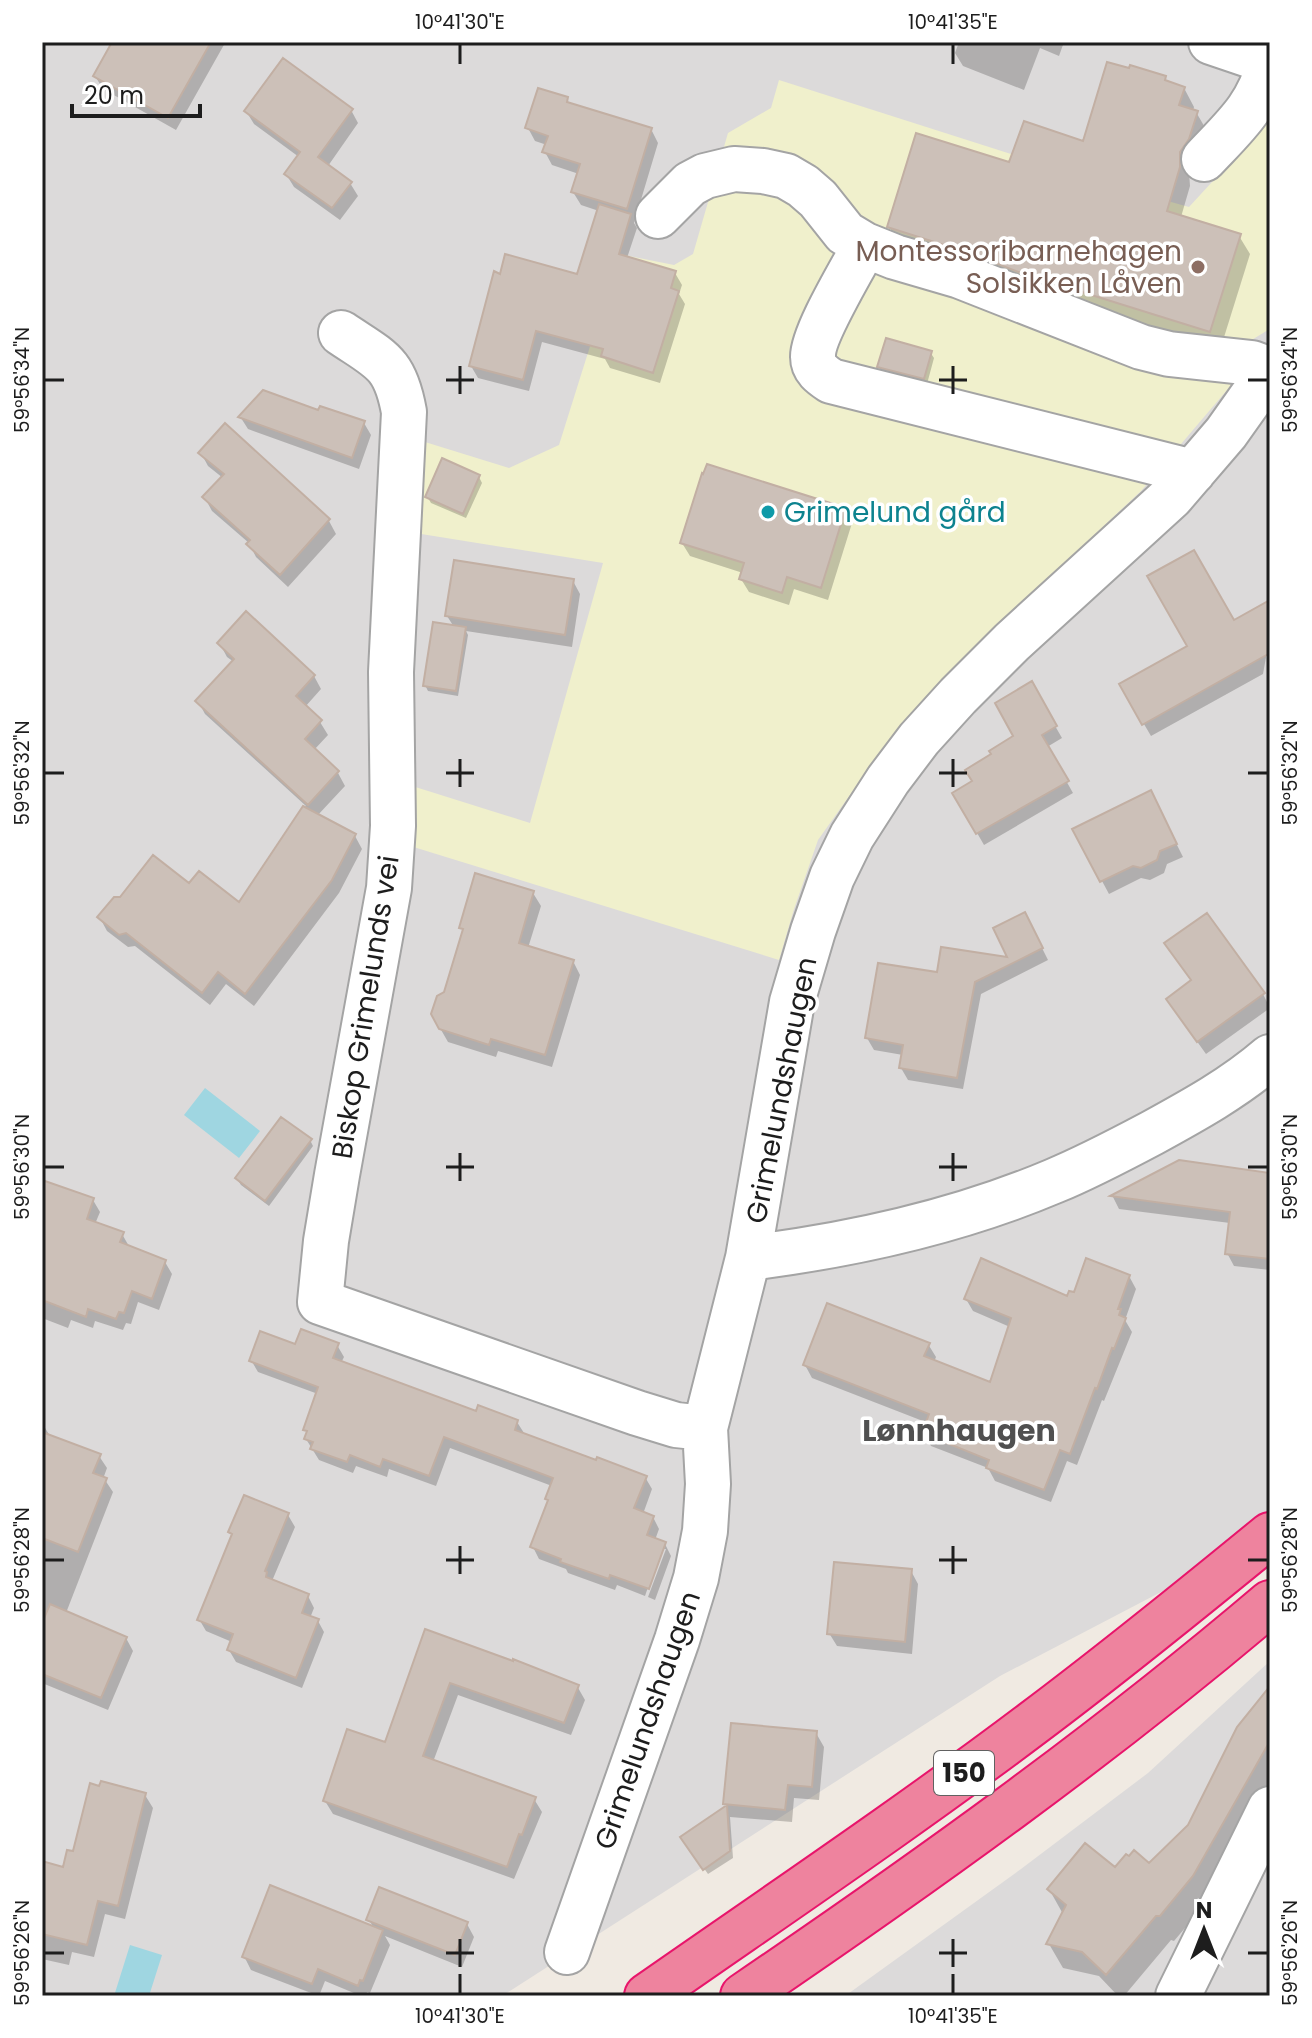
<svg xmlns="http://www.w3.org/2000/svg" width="1312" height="2038" font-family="Poppins,sans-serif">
<rect width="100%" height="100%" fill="#f0eae2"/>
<path fill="#dcdada" d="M42,42H1270V1535L1000,1676L502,1996H42Z
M1270,1661V1996H845L1021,1869L1148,1773Z"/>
<path fill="#f0f0cc" d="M779,80L1089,179L1189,207L1270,119V326L1268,330L1245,344L1233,383L1141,491L969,652L879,754L818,840L794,909L779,960L407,845L409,785L530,823L603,563L415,533L425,442L509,468L559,445L619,254L674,265L693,254L728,133L771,108Z"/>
<path fill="#9fd6e1" d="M205,1088L260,1131L239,1158L184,1115Z
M130,1945L162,1955L149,1996H114Z"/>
<path fill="#0003" d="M114,42H224L225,43L176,130L103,89L95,76Z
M959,42H1064L1059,56L1040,48L1024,90L963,66L955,53Z
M1165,78L1168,83L1184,88L1194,107L1193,111L1196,112L1207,131L1189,172L1190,186L1181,217L1239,236L1250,254L1220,350L899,245L889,226L1011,164L1085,143Z
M567,99L570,105L651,129L658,143L634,223L637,228L627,258L675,273L682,285L679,294L685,304L660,383L610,368L605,359L542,342L529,391L478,378L471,366L579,277L599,211L581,205L573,192L579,174L552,165L545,152L547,145L535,141L528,128Z
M351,110L358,123L328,166L350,183L358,196L340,220L294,187L286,174L299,157L254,124L246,111Z
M930,352L934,358L927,384L883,373L879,367Z
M320,412L364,423L371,435L359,469L248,429L241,418Z
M225,426L329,521L336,534L288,587L256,557L249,543L212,511L205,498L223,478L208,466L201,453Z
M479,477L482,483L466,518L431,503L427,496Z
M845,510L852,523L828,600L794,589L789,605L749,592L741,579L743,573L690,556L682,543Z
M573,581L580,594L572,647L466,631L468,635L458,696L428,691L425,685L454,627L447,616Z
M1270,609V635L1263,674L1151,736L1121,685L1234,622Z
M220,644L314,676L321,689L305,707L320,722L328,735L314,750L338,773L345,786L317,816L355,836L362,849L339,893L254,1006L226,984L210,1005L135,946L128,947L107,931L100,918L190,886L240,905L306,806L205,714L198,701L234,662L227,657Z
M1031,684L1062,738L1047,747L1073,793L984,845L954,793L974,782L1016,737Z
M1157,805L1183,857L1167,864L1164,873L1150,880L1141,878L1109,894L1102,881Z
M533,893L541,906L528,948L573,961L580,975L552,1067L498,1051L496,1057L448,1042L440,1028L446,994L464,932L461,928Z
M1031,926L1048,960L981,994L963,1089L908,1080L901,1068L903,1055L874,1050L867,1038L939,975L1011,960Z
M1174,957L1263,994L1270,1008L1206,1054L1176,1012L1192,982Z
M310,1140L313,1146L269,1206L241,1185L237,1179Z
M1179,1162L1270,1174V1270L1234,1266L1227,1253L1230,1223L1119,1209L1113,1197Z
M42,1200H93L100,1212L95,1224L122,1234L130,1248L165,1262L172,1274L159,1310L138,1302L131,1324L126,1323L123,1330L95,1321L93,1328L71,1320L68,1328L42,1318Z
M1129,1276L1136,1289L1125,1320L1132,1332L1104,1401L1102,1400L1077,1465L1067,1461L1051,1502L995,1481L988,1468L931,1446L924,1433L928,1423L812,1378L805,1365L928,1344L936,1357L934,1362L992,1385L1010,1327L973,1311L966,1299L1068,1298Z
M337,1345L344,1357L341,1363L477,1413L517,1422L524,1433L523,1435L645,1477L652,1489L643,1514L653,1517L659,1529L655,1540L665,1544L671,1556L655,1600L648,1597L666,1549H661L645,1596L617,1585L615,1590L568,1573L566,1569L539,1559L533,1547L549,1502L552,1486L450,1448L436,1486L389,1469L387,1477L356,1466L353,1473L319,1460L306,1439L308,1434L305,1430L318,1394L258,1372L251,1360L297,1347Z
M42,1423L50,1436L99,1456L107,1468L103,1479L105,1480L113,1492L66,1613L126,1638L133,1651L108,1710L42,1683Z
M288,1515L295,1527L272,1581L308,1596L314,1608L310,1618L318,1621L324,1632L302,1688L236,1662L229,1650L232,1642L206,1631L199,1619L233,1537L231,1532Z
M911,1571L918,1584L912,1654L837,1646L829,1633Z
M426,1631L577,1686L585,1700L571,1735L458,1695L433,1762L534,1799L542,1812L514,1879L333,1814L325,1801L386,1745Z
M1270,1689V1790L1207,1902L1174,1941L1171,1940L1124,1996H1118L1099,1976L1063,1968L1049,1944L1063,1914L1049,1889L1116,1870L1149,1866L1190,1826Z
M816,1733L824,1747L819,1800L794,1798L792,1822L730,1817L733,1858L708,1874L686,1843L727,1807L725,1804Z
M101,1789L145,1795L153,1808L125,1919L105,1914L94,1957L72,1952L69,1965L42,1959V1863L65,1869L75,1854Z
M369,1920L467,1924L474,1937L462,1967L385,1936L390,1945L370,1993L367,1992L366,1996H361L325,1981L319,1996L251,1970L244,1956L374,1928Z"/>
<path fill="#ccc0b8" stroke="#c2afa3" stroke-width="2" d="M112,42H211L168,118L93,76Z
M283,58L353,109L318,157L352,182L332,208L284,174L300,152L244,111Z
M1107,62L1129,68L1130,65L1166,76L1165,80L1185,87L1179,105L1198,111L1189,139L1180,152V167L1167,211L1241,234L1210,332L1024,274L969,253L887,227L916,133L1009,162L1024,121L1083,141Z
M538,88L568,97L567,102L652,128L627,209L571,192L580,164L542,152L548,136L525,128Z
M599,204L631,214L619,254L676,271L671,288L679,291L653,373L601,356L603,349L536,331L523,380L469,366L494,271L500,274L505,254L577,274Z
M886,338L932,351L924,379L877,367Z
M263,390L318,410L320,406L365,421L352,458L238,417Z
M225,423L330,519L280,575L246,544L250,540L202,497L224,474L198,453Z
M442,458L480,475L463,514L425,497Z
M707,464L846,508L821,588L787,577L782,593L739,579L744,563L680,543L702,473L703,474Z
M1194,550L1234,620L1270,600V653L1142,725L1119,684L1187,646L1147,576Z
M454,560L574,579L565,635L445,616Z
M246,611L315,675L296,696L322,720L305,739L339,771L308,805L195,701L234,659L217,643Z
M433,622L466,627L456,691L423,686Z
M1032,681L1057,726L1042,735L1069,781L976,834L952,793L972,781L965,770L991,754L989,751L1013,736L995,703Z
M1151,790L1177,844L1160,851L1157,860L1141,868L1133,866L1100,882L1072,829Z
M303,806L356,834L332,880L245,994L218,972L202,993L126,933L119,935L97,917L114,897H120L153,855L189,883L199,871L239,902Z
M475,873L534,891L519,943L574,960L545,1055L491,1039L489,1045L439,1029L431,1014L437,996L444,992L463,929L459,928Z
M1025,912L1043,948L975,982L957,1078L899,1068L903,1045L865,1038L878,963L937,972L941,947L1007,957L993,928Z
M1207,913L1265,993L1197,1042L1166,999L1191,980L1164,943Z
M281,1117L312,1139L265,1201L235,1178Z
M1179,1160L1270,1173V1259L1225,1254L1230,1212L1110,1196Z
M42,1180L94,1198L87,1219L124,1232L120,1242L166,1260L152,1299L132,1291L124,1313L119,1312L116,1319L88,1309L86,1317L42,1300Z
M981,1258L1067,1296L1069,1291L1074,1292L1086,1258L1130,1275L1118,1309H1121L1119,1315L1126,1318L1114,1349L1112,1348L1097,1389L1095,1388L1070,1454L1060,1450L1044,1490L986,1468L989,1460L922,1433L929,1414L803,1365L827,1303L930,1343L924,1356L990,1382L1011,1318L964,1299Z
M301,1329L339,1343L333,1358L476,1411L478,1405L518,1420L515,1430L596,1460L597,1457L647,1476L634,1508L654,1516L647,1535L666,1542L649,1589L610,1575L609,1579L560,1562L561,1559L530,1547L548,1500L545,1499L553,1478L444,1437L429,1476L383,1459L380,1467L350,1455L347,1462L310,1449L313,1442L304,1439L307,1431L303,1430L318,1387L249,1361L260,1331L295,1344Z
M42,1432L101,1454L93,1473L107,1478L78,1552L42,1538Z
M244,1495L289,1513L265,1571L267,1572L266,1577L309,1594L302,1613L319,1619L296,1678L227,1650L233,1634L197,1620L232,1534L228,1532Z
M834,1562L912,1569L905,1642L827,1634Z
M50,1604L127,1637L101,1698L42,1674V1623Z
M425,1629L513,1661V1659L579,1685L564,1723L450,1683L423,1756L536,1797L522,1835L519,1834L507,1867L323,1801L347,1729L385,1742Z
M1270,1686V1741L1193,1876L1160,1916H1156L1106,1975L1082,1952L1046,1944L1066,1905L1047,1889L1085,1843L1115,1867L1126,1854L1129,1856L1134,1850L1149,1863L1188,1825L1237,1727Z
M731,1723L817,1731L812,1787L788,1785L785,1810L723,1804Z
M101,1781L146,1793L118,1906L98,1901L87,1945L42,1934V1861L63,1867L67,1850L73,1851L90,1783L99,1786Z
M727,1805L730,1851L703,1870L680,1837Z
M270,1885L383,1930L363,1981L360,1980L358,1986L318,1969L312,1984L242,1957Z
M379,1887L468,1922L455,1955L366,1920Z"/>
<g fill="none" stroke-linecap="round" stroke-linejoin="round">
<defs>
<path id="minor" d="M1204,159C1236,125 1257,108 1270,62L1211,42
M658,216L690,184L705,176L734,169L763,171L786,176L803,186L818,199L845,233L865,245L895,257L960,276L1141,347L1169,354L1252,363L1260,366L1269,373
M865,245C853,268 812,335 813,357C813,369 822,375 831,381L1193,472
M341,333C381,360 395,362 404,412L391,672L393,826L389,888L337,1175L326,1241L320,1302L637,1413L676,1425L705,1428
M748,1258C853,1245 957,1222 1054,1181C1088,1167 1120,1150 1152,1133C1194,1110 1234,1088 1270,1057
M567,1952L677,1640L696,1578L705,1531L708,1484L705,1428L748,1258L792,1002L813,931L832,877L852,836L888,780L919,739L958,696L1012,642L1171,497L1226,433L1270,371
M1178,1996L1270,1809"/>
<path id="highway" d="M647,1996C776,1906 907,1818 1033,1723C1113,1663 1192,1599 1270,1535
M743,1996C924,1873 1103,1745 1270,1603"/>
</defs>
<use href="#minor" stroke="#a4a4a4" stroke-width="48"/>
<use href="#highway" stroke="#e8156b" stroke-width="48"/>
<use href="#minor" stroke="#fff" stroke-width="44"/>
<use href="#highway" stroke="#ee839e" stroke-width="44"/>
</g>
<path fill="none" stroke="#1d1d1d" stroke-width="3" d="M460,44V64M953,44V64M460,366V394M953,366V394M44,380H64M446,380H474M939,380H967M1248,380H1268M460,759V787M953,759V787M44,773H64M446,773H474M939,773H967M1248,773H1268M460,1153V1181M953,1153V1181M44,1167H64M446,1167H474M939,1167H967M1248,1167H1268M460,1546V1574M953,1546V1574M44,1560H64M446,1560H474M939,1560H967M1248,1560H1268M460,1939V1967M953,1939V1967M44,1953H64M446,1953H474M939,1953H967M1248,1953H1268M460,1974V1994M953,1974V1994"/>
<circle fill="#8d6e63" stroke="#fff" stroke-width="3" cx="1198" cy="267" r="8"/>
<circle fill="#0f9aa8" stroke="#fff" stroke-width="3" cx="768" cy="512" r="8"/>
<g text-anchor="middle" stroke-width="7" stroke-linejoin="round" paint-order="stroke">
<rect fill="#fff" stroke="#616161" stroke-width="2" x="934" y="1751" width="60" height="44" rx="6"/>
<g font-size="26" font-weight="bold" fill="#1d1d1d">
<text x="964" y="1782">150</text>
</g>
<g font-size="28" fill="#785e54" stroke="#fff" text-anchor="end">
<text x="1182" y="261">Montessoribarnehagen<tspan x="1182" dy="32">Solsikken Låven</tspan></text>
</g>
<g font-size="28" fill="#0d838f" stroke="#fff" text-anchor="start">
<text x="784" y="522">Grimelund gård</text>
</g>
<g font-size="28" fill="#1d1d1d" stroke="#fff">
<text transform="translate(365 1007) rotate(-81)" y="10">Biskop Grimelunds vei</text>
<text transform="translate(781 1090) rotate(-79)" y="10">Grimelundshaugen</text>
<text transform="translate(647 1720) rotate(-71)" y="10">Grimelundshaugen</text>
</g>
<g font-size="30" font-weight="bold" fill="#505050" stroke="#fff">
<text x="959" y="1441">Lønnhaugen</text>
</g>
</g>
<rect width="1312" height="2038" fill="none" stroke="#ffffff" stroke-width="88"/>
<g transform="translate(1204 1930)" stroke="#ffffff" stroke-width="6" paint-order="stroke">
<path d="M0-6L14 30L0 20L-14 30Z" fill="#1d1d1d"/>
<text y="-12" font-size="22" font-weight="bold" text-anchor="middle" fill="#1d1d1d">N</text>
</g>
<path d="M72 104v12h128v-12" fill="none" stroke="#1d1d1d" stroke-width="4"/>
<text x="84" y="104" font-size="24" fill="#1d1d1d" stroke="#ffffff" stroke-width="6" paint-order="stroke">20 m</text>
<rect x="44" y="44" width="1224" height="1950" fill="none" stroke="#1d1d1d" stroke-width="3"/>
<g font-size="20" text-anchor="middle" fill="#1d1d1d">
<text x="460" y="29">10°41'30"E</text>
<text x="953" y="29">10°41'35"E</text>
<text transform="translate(22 380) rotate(-90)" y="7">59°56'34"N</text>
<text transform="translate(1290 380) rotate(-90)" y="7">59°56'34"N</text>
<text transform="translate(22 773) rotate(-90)" y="7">59°56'32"N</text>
<text transform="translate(1290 773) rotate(-90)" y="7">59°56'32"N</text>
<text transform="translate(22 1167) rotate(-90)" y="7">59°56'30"N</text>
<text transform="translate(1290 1167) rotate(-90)" y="7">59°56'30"N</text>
<text transform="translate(22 1560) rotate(-90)" y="7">59°56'28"N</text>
<text transform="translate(1290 1560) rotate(-90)" y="7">59°56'28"N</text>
<text transform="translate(22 1953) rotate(-90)" y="7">59°56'26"N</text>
<text transform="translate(1290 1953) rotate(-90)" y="7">59°56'26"N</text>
<text x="460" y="2023">10°41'30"E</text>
<text x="953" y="2023">10°41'35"E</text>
</g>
</svg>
